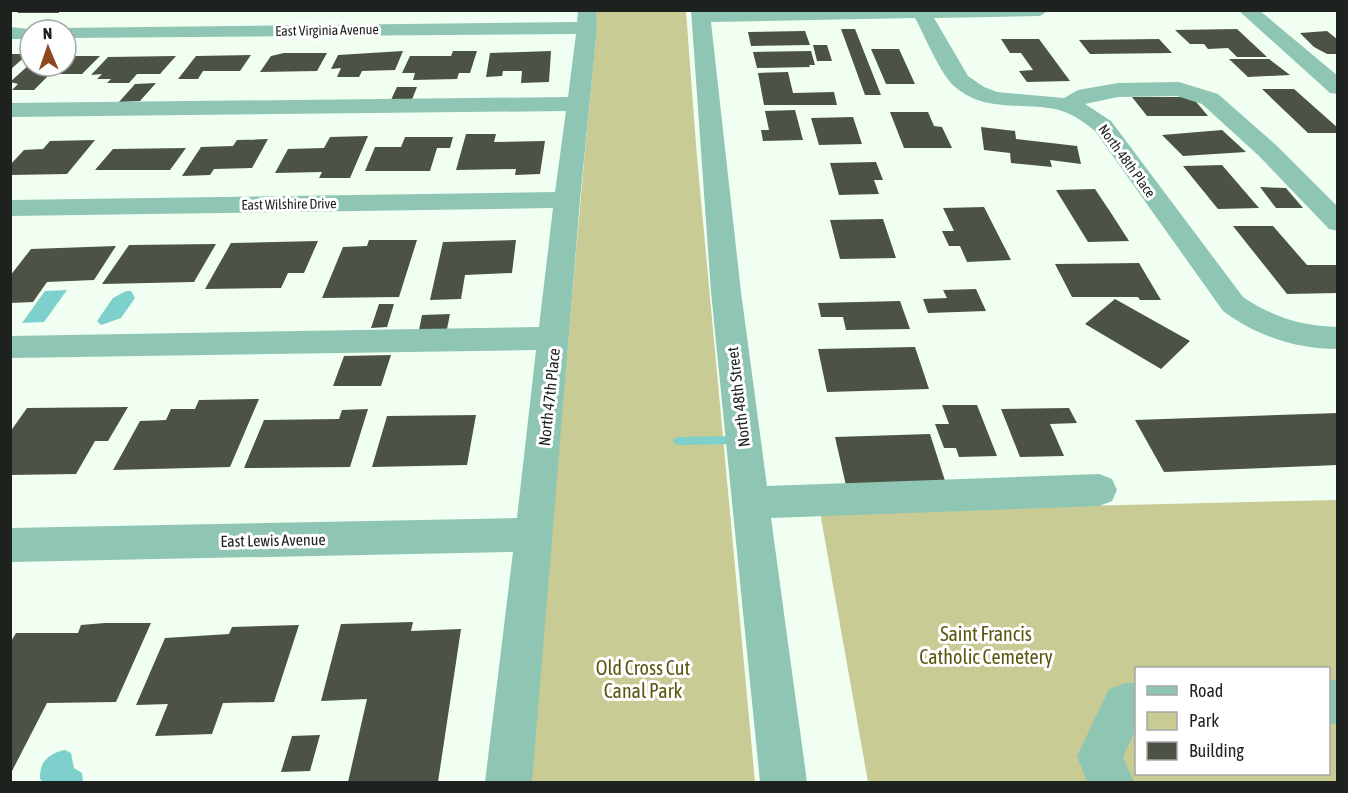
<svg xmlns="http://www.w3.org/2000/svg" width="1348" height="793" font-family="'Asap Condensed',sans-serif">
<rect width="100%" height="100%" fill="#f1fff3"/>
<path fill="#c9cb94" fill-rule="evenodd" d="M595,11H686L697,157L755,782H530C553,530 572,278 597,26Z
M1337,500V782H868L820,512ZM1136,668H1328V774H1136Z"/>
<path fill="#7dd0cc" d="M67,290L44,322L22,323L45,291Z
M126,291H131L135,298L121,318L101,325L97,321L113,298Z
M65,750L71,753L74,768L82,773L83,782H44L40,779C39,762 49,753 65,750Z"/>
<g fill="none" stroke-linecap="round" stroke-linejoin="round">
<path fill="#7dd0cc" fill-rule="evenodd" d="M740,436L744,437L746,440L744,443L740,444L679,445L675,444L673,441L675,438L679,437Z"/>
</g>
<path fill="#4c5246" d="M20,10H59V13H17Z
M841,29H855L881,95H865Z
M1237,29L1267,57H1237L1228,48L1208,49L1204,44H1190L1175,30Z
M805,31L810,45L751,46L748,32Z
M1327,31L1338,40V54H1327L1314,47L1300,33Z
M1001,39H1039L1070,81L1027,82L1019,71L1033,70L1021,53H1010Z
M1159,39L1172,53L1090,54L1079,40Z
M813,45H827L832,61H817Z
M871,49H899L915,84H886Z
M403,51L395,70L362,71L359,77H337L341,68L331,69L338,55Z
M453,51H477L470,73H459L457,79L413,80L415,73H402L410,56H451Z
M551,51L549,82L521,83L522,71H503L502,76L486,77L490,53Z
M811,51L815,65H809L810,67L757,68L753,52Z
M284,53H327L317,71L260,72L271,56Z
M10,54H28L10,70Z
M251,55L240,71H203L198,79H178L196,56Z
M66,56H100L82,74H50L34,90H12L18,84L10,82L30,64L66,66Z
M176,56L160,74H137L129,83H107L111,79H97L102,74L91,75L108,57Z
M1229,59H1269L1290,75L1248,77Z
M788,72L793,93L834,92L837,105H764L758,73Z
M156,83L140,101L119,102L135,84Z
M397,87H417L411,102H390Z
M1262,89H1294L1338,128V133H1308Z
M1132,97H1192L1208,116H1147Z
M795,110L803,140L763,141L761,130H769L765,111Z
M890,112H928L934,126L942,127L952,148H904Z
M853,117L862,144L819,145L811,118Z
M981,127L1015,131L1016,139L1077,146L1081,164L1050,160L1052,167L1011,163L1010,153L984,150Z
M1222,130L1246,152L1183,156L1162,135Z
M466,134H496L494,142L545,141L540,174L515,175L516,169L456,170Z
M368,136L350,178H319L322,172L275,173L288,149L324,148L330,137Z
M405,137H453L450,148H437L430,171H365L375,147H401Z
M268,139L252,168L214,169L210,175L182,176L201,147L233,146L237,140Z
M95,140L67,174L10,175V165L24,150L43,149L50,141Z
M186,148L170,170H95L113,149Z
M876,162L883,180H874L879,194L839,195L830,163Z
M1222,165L1259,208L1218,209L1183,166Z
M1260,187L1286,188L1303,208H1276Z
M1095,189L1111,213L1129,241L1088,242L1056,190Z
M984,207L1011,260L967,262L960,246H949L942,231H954L943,208Z
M883,219L896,258L840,259L830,220Z
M1233,226H1273L1307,265H1338V293L1287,294Z
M369,240H417L399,297L322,298L343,247L367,246Z
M516,240L512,273L465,275L461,299L430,300L443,242Z
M318,241L304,273H288L281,288L205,289L231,243Z
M216,244L194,282L102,284L129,245Z
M116,246L94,280L47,282L33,302L10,303V276L31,249Z
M1139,263L1161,300H1140L1138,297H1072L1055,264Z
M976,289L986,311L928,313L923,299L947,298L943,290Z
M1115,299L1190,341L1161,369L1085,324Z
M900,301L910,329L846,330L843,317H821L818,303Z
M379,304H394L387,327L371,328Z
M450,314L447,329L419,330L422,315Z
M915,347L929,389L827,392L818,349Z
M391,355L381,386H333L344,356Z
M259,399L230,467L113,470L140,421L166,420L171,409H195L199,400Z
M942,405H977L997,456L959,457L956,448H944L935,424H949Z
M128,407L108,441H95L76,474L10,475V432L27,408Z
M1069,408L1077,423L1050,424L1064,456L1020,457L1001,409Z
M368,409L350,467L244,468L264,420L339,419L342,410Z
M1338,413V465L1164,472L1135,420Z
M476,415L467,465L372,467L387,416Z
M930,434L947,487L847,490L835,437Z
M413,622L411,631L461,629L438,782H348L367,699L321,701L341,624Z
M105,623H151L116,702L47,703L10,775V643L16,633H78L81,625Z
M299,625L274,702L223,703L212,734L155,736L168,704L136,705L165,638L229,634L232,627Z
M320,735L310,771L281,772L292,736Z"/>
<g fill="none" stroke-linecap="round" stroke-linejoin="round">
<path fill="#8fc6b3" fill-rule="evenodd" d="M578,10H596L597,28L580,200L532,782H485L513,552L10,562V528L517,518L536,350L10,358V336L539,327L553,208L10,216V200L555,192L566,111L10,117V103L568,97L576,34L66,38V30H58L59,28L577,22Z
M691,10H1049L1040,16L934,18L968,76L984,87L997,92L1064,98L1078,90L1118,83L1179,82L1218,94L1277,146L1338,207V231L1329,229L1259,156L1202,104L1177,96L1118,97L1085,104L1111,121L1243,297C1273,317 1301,326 1338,327V349C1295,349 1257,336 1223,311L1095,131C1084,122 1073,114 1059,110C1023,101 985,114 954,86C939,72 925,36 915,18L711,22L741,292L767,486L1099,474L1112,479L1117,490L1112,501L1099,506L771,518L807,782H760L711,292Z
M1238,10H1259L1338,76V94L1330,93Z
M10,27L38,30H30V39H10Z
M1328,680H1338V724H1328Z
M1125,683H1136V729L1123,757L1134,782H1087L1077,756L1109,689Z"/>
</g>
<g text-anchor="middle" stroke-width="6" stroke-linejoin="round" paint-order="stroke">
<g font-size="14" fill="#1d221e" stroke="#fff">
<text transform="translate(327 30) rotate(-1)" y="5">East Virginia Avenue</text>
<text transform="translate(1127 161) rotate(54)" y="5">North 48th Place</text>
<text transform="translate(289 204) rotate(-1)" y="5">East Wilshire Drive</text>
</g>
<g font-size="16" fill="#1d221e" stroke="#fff">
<text transform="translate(549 397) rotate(-84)" y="6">North 47th Place</text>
<text transform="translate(738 397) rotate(-97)" y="6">North 48th Street</text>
<text transform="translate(273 540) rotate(-1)" y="6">East Lewis Avenue</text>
</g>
<g font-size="20" fill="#57570f" stroke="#fff">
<text x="986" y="641">Saint Francis<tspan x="986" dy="23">Catholic Cemetery</tspan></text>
<text x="643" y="675">Old Cross Cut<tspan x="643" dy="23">Canal Park</tspan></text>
</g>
</g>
<rect width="1348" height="793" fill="none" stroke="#1d221e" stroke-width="24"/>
<rect x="1135" y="667" width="195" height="108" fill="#ffffff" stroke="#a5a7a5" stroke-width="1.5"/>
<rect x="1147" y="686" width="30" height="9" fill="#8fc6b3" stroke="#a5a7a5" stroke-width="1.5"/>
<text x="1189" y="697" font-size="18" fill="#1d221e">Road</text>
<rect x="1147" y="712" width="30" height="18" fill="#c9cb94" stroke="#a5a7a5" stroke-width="1.5"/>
<text x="1189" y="727" font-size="18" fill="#1d221e">Park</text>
<rect x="1147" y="742" width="30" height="18" fill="#4c5246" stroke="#a5a7a5" stroke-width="1.5"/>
<text x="1189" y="757" font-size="18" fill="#1d221e">Building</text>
<g transform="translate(48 48) rotate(358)"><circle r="28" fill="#ffffff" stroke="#a5a7a5" stroke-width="1.5"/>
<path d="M0-4.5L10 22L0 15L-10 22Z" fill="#8e4820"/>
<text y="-9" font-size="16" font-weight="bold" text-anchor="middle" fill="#1d221e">N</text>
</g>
</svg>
